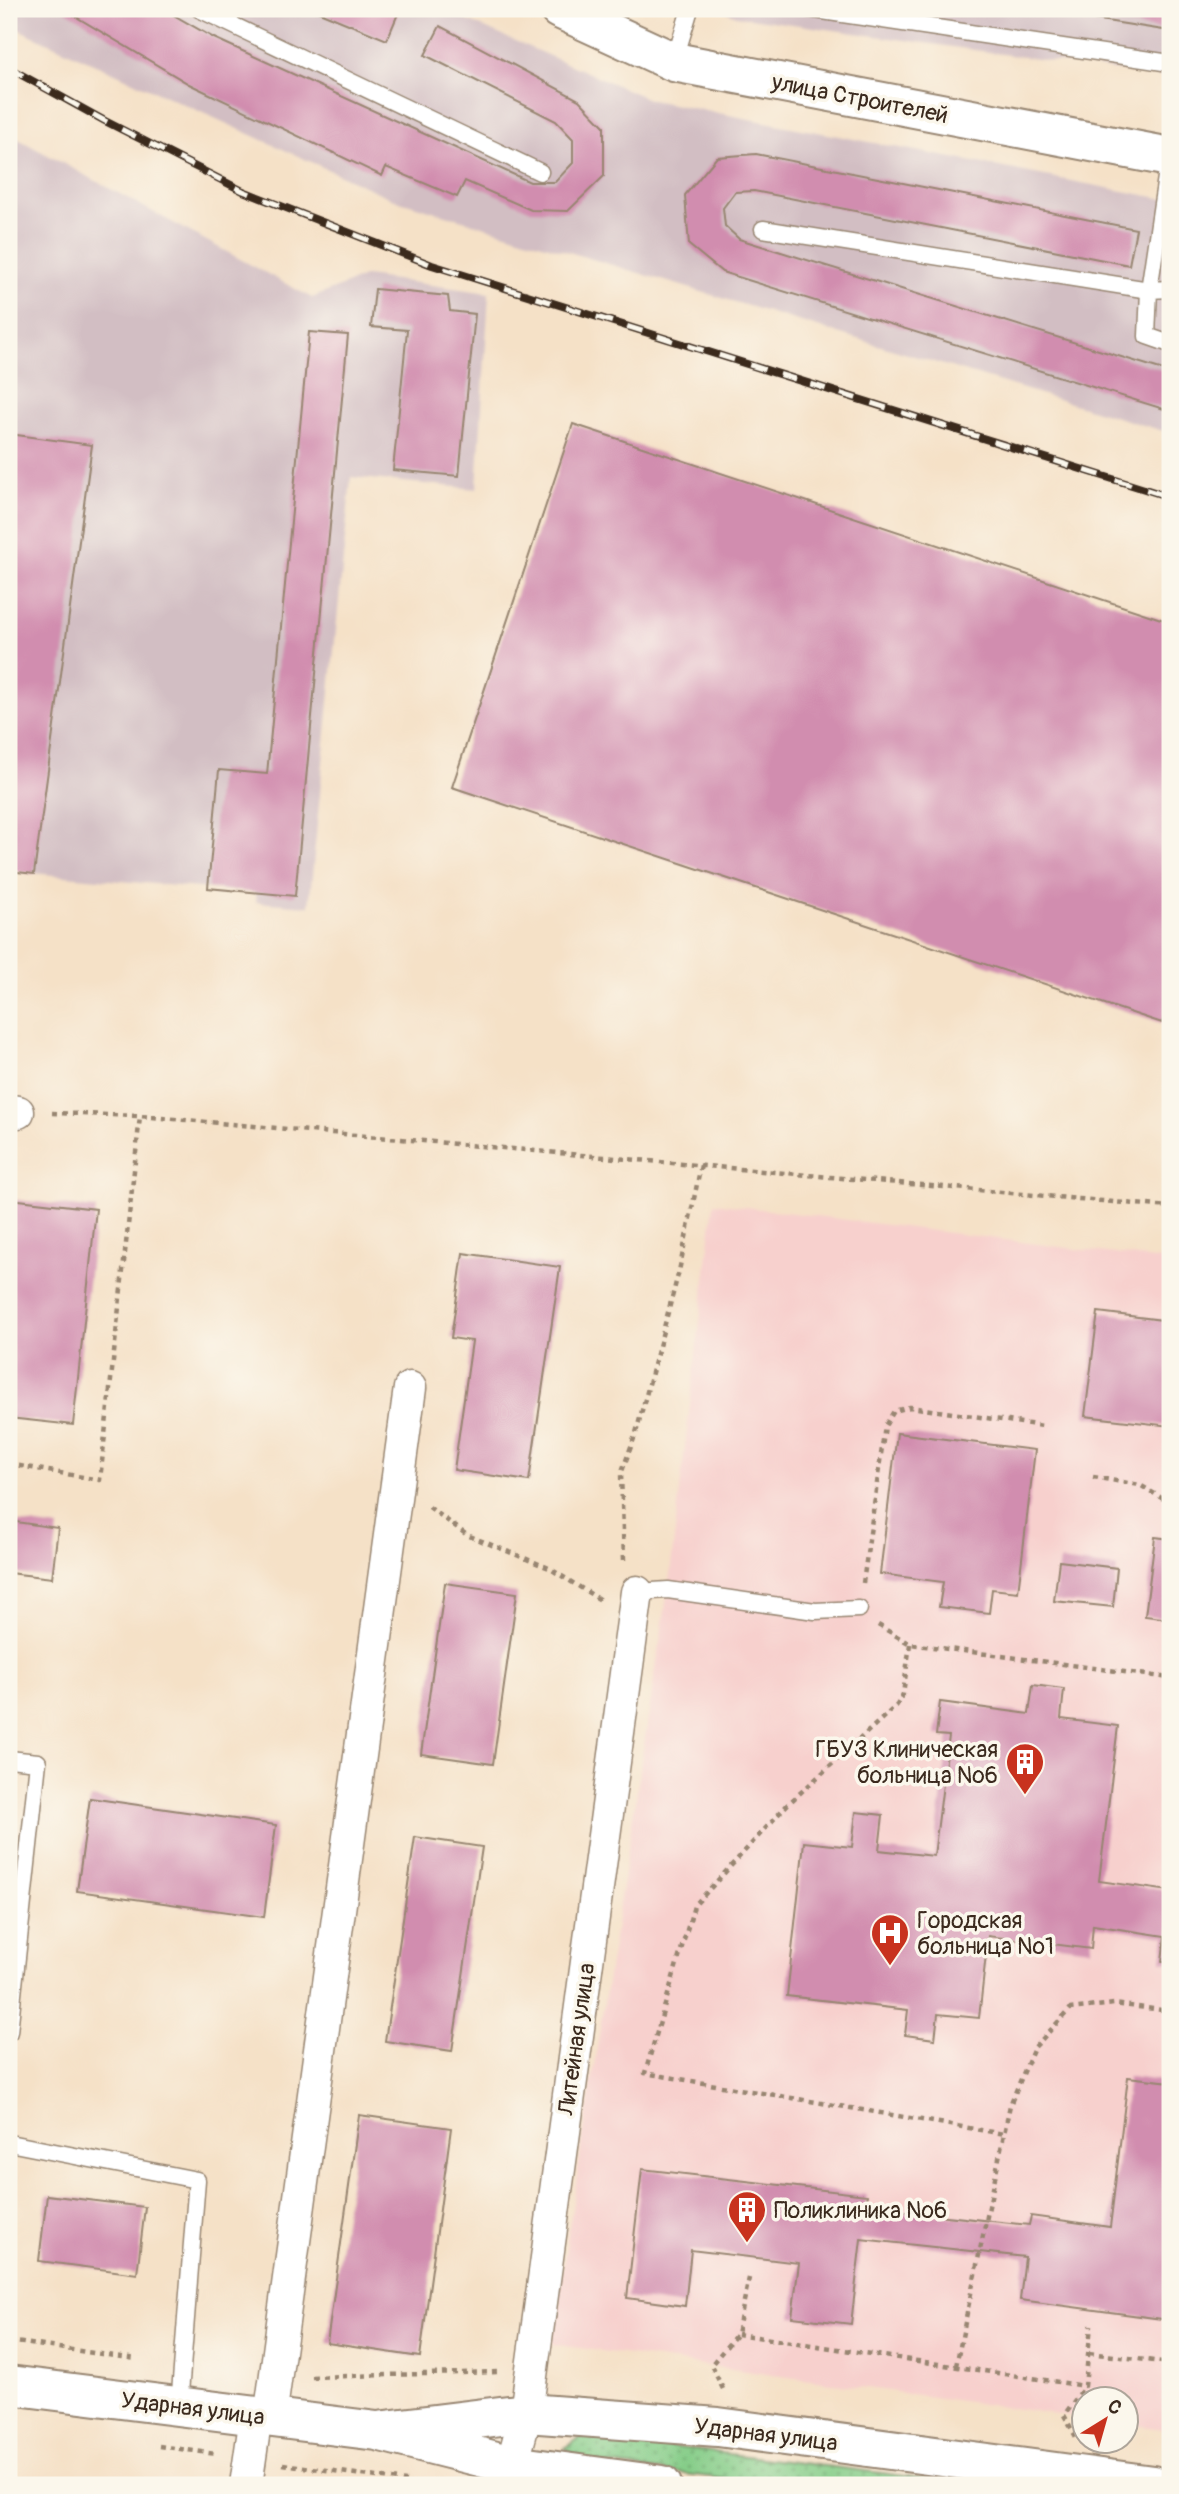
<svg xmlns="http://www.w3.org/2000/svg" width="1179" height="2494" font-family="Pangolin,sans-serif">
<defs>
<pattern id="grass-dots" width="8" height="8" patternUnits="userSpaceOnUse" patternTransform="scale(1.75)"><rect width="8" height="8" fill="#86cd89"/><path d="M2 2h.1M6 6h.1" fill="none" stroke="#6fa76f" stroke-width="1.8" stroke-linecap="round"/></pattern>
</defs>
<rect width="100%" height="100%" fill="#fbf7ec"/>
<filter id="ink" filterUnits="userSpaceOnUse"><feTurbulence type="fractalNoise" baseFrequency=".0143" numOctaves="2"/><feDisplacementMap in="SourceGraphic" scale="14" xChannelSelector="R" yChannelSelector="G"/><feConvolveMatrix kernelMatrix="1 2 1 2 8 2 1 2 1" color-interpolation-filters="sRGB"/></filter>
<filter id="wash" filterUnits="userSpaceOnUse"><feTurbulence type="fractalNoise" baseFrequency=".00686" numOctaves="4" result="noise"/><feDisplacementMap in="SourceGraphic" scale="28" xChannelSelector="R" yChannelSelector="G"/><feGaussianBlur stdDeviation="1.57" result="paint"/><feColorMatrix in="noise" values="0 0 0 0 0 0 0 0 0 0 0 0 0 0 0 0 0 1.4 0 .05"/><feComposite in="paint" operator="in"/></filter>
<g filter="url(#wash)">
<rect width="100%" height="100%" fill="#f5e1c7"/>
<path fill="#f7d0cd" d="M714,1203L1170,1261V2430L1127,2424L1126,2400H1084V2418L551,2344L668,1590Z"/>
<path fill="#d2bec3" d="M9,9H441L651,100L1170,200V433L393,199L9,25Z
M720,9H1170V78L736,16Z
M9,134L312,298L366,276L489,293L477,489L351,477L309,906L256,902L255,893L9,871Z"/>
<path fill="url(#grass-dots)" stroke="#607c54" stroke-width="2" d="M583,2436L978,2485H776L585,2462L564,2448Z"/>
<g id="blocks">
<path fill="#d18daf" d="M63,9H163L214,38L530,182H555L573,163V139L556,121L425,55L440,26L579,100L604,126V176L568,211L531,210L465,181L457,197L386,167L382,176L189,84Z
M312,9H400L387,40Z
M1036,9H1170V31L1036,10Z
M756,154L1136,229L1129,265L754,191L735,192L723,208L725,226L739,239L1170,372V411L722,272L689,245L685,195L717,157Z
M375,289L448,296L450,311L475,314L459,476L393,470L407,330L371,327Z
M309,332L348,335L295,896L208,888L219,770L267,774Z
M573,424L1170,622V999L1162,1023L452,787Z
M9,434L92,445L34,874L9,871Z
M10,1199L96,1209L73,1425L9,1418Z
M463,1253L560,1267L529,1481L454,1470L472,1341L451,1338Z
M1098,1312L1170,1321V1426L1085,1416Z
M897,1433L1035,1450L1018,1592L992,1589L989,1613L939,1607L943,1582L880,1574Z
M9,1521L58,1528L52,1578L9,1573Z
M1155,1537L1170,1539V1619L1145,1616Z
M1059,1561L1117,1568L1113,1607L1054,1601Z
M445,1583L517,1593L493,1764L421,1754Z
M1033,1685L1064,1689L1061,1719L1118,1726L1099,1881L1170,1891V1962L1162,1961L1165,1936L1093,1925L1091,1949L988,1936L979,2018L938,2014L935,2039L905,2035L908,2010L787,1996L804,1842L852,1847L856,1812L883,1815L879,1850L934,1856L949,1736L936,1735L940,1702L1029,1714Z
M90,1798L276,1825L264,1917L77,1891Z
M415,1837L482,1847L452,2051L385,2041Z
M1128,2077L1170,2082V2320L1020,2300L1025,2257L861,2239L851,2324L792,2317L799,2263L691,2250L685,2306L627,2298L642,2169L867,2195L865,2207L1029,2225L1031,2216L1110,2227Z
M359,2115L451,2128L420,2357L327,2343Z
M47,2195L145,2207L137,2274L39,2261Z"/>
</g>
</g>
<g filter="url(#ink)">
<use href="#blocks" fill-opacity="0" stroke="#988672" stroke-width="2"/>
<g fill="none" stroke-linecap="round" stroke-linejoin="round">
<defs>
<path id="service" d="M199,9L540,172
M809,9L1170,63
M674,62L690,9
M1169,157L1149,290L1147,336L1170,344
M763,229L1149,290L1170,289
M637,1592L668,1590L815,1611L859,1609
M9,1759L38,1762L9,2032
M9,2143L197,2180L179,2406"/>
<path id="minor" d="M9,1111L18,1112
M270,2418L410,1388
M246,2485L256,2416
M510,2485L512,2465L526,2413L637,1592"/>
<path id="tertiary" d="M9,2385L377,2431L512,2465L662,2485
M377,2431L526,2413L718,2427L1153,2485"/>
<path id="secondary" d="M559,9L674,62L1170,157"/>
</defs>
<use href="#service" stroke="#988672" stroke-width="19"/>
<use href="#minor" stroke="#988672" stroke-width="35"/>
<use href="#tertiary" stroke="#988672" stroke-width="42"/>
<use href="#secondary" stroke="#988672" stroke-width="42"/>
<path stroke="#988672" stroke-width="4.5" stroke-dasharray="5 5" stroke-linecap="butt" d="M52,1113L140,1116L1170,1207
M9,1464L100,1480L140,1116
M1093,1477L1140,1485L1170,1503
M429,1507L467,1535L549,1568L602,1601
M624,1560L621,1474L636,1433L679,1271L701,1165
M863,1583L885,1426L894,1411L910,1407L1043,1426
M878,1625L910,1644L1170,1678
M910,1644L903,1694L897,1705L787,1805L694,1906L645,2073L1004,2134
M737,2334L1085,2386
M9,2341L136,2359
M1089,2353L1170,2363
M956,2366L1010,2105L1034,2048L1070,2009L1114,2004L1170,2011
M312,2377L499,2372
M723,2389L711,2365L737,2334L749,2278
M1076,2437L1064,2415L1085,2386L1091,2325
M159,2446L216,2454
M283,2464L406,2481"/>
<use href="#service" stroke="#fff" stroke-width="16"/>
<use href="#minor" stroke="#fff" stroke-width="32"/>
<use href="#tertiary" stroke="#fff" stroke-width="38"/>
<use href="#secondary" stroke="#fff" stroke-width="38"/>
<defs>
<path id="rail" d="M9,68L105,121L243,191L432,265L1170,497"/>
</defs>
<use href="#rail" stroke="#3b2a1e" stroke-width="8"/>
<use href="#rail" stroke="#fbf7ec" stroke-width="5" stroke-dasharray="16" stroke-linecap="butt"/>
</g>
</g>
<defs>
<symbol id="building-pin" viewBox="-11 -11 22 30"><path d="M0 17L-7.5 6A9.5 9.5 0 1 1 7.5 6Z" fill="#c8321e" stroke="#fbf7ec"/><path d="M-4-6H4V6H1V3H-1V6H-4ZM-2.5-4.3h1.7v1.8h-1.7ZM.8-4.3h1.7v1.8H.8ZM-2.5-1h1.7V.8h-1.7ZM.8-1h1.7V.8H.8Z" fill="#fff"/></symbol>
<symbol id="hospital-pin" viewBox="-11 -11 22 30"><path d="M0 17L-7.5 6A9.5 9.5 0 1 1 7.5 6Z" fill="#c8321e" stroke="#fbf7ec"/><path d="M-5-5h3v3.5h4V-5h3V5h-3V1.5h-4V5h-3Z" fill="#fff"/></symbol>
</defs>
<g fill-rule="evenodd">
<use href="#building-pin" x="1003" y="1740" width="44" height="60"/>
<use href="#hospital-pin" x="868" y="1911" width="44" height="60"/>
<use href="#building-pin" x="725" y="2188" width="44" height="60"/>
</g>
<g text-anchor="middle" stroke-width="7" stroke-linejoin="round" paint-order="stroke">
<g font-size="23" fill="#3b2a1e" stroke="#fbf7ec">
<text transform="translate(860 98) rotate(11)" y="8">улица Строителей</text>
<text transform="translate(576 2039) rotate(-82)" y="8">Литейная улица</text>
<text transform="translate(193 2408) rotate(7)" y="8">Ударная улица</text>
<text transform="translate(766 2434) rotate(7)" y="8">Ударная улица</text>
</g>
<g font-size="23" fill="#3b2a1e" stroke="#fbf7ec" text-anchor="start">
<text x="998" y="1757" text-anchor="end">ГБУЗ Клиническая<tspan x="998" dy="26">больница №6</tspan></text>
<text x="917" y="1928">Городская<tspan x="917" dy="26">больница №1</tspan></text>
<text x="774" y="2218">Поликлиника №6</text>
</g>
</g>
<rect width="1179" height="2494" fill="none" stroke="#fbf7ec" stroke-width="35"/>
<g transform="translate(1105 2420) rotate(37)"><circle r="33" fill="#fbf7ec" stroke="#aea59a" stroke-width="2"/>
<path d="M0-5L12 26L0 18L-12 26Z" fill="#c8321e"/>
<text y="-10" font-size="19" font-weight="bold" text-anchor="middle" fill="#3b2a1e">С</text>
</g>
</svg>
